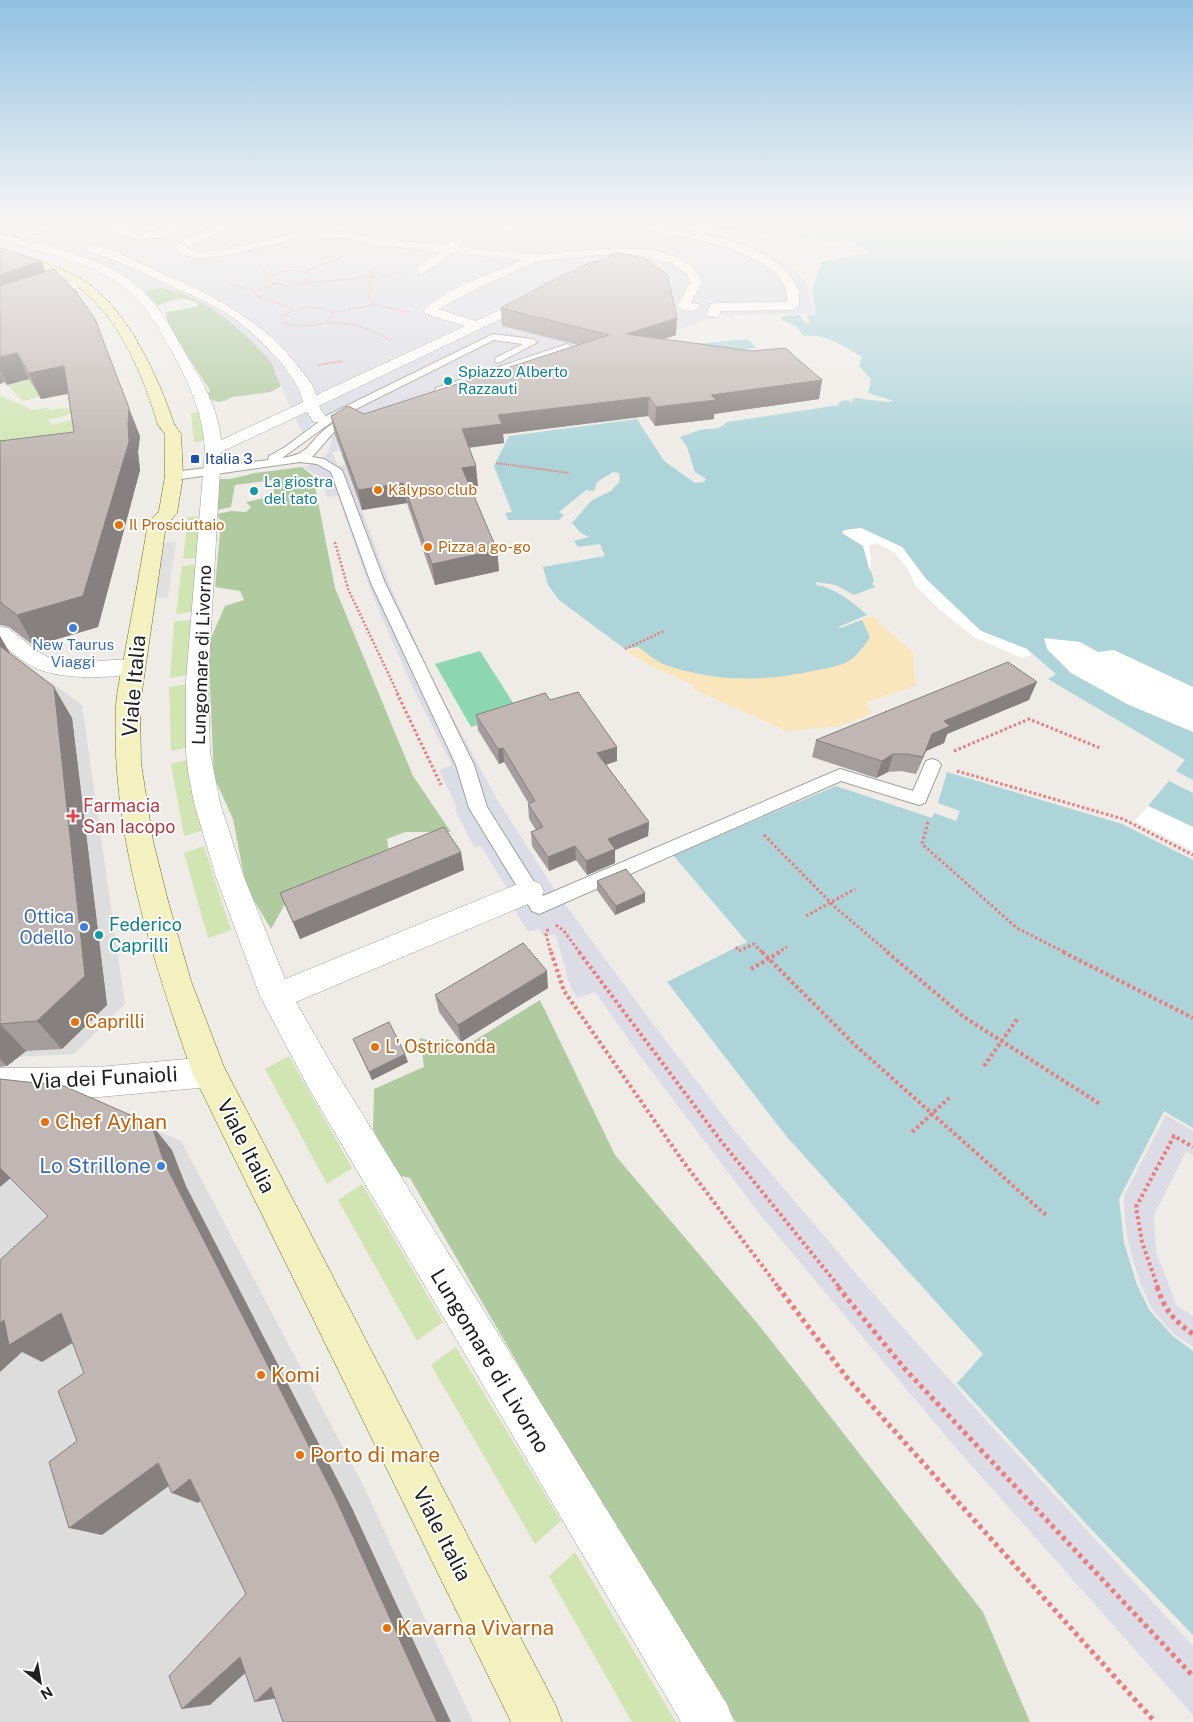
<svg xmlns="http://www.w3.org/2000/svg" width="1193" height="1722" font-family="'Public Sans',sans-serif">
<rect width="100%" height="100%" fill="#efece7"/>
<path fill="#dedddd" d="M0,645L82,705L125,1004L74,1054L0,1058Z
M0,1095L94,1105L181,1141L364,1487L473,1722H0Z"/>
<path fill="#d0e5b2" d="M51,365L39,397L23,401L8,385L28,380L22,373Z
M0,396L27,407L30,410L49,408L50,410L74,407L76,413L48,420L53,425L74,419L77,429H73L76,434L0,530Z
M203,411L207,440L194,442L191,413Z
M202,516L198,558L183,559L188,517Z
M198,564L192,612L176,614L182,566Z
M191,620L188,675L170,678L174,622Z
M187,684L190,747L171,751L169,687Z
M190,759L204,830L184,836L171,764Z
M204,846L231,930L208,938L184,853Z
M289,1056L352,1168L327,1184L265,1069Z
M362,1184L443,1322L417,1341L338,1200Z
M456,1347L561,1521L535,1544L431,1365Z
M575,1552L676,1722H632L549,1576Z"/>
<path fill="#b1cba0" d="M157,288C195,288 248,333 271,362C276,368 278,379 281,386L271,392L232,397L224,401L217,402L206,397L210,390L169,329L166,312L195,307L199,304C185,295 171,300 158,306L144,291Z
M302,467L313,476L335,588L413,776L451,832H405L387,839L390,860L346,878L295,886L271,929L246,887L233,819L214,777L208,645L225,606L244,600L240,591L215,587L221,522L217,514L231,511L246,512L251,507L246,502L274,496V480L235,485L231,507L218,510L216,485L220,479H230L255,473Z
M540,1000L615,1155L758,1324L983,1612L1030,1722H736L597,1500L410,1178L396,1175L373,1129L374,1089L424,1067L420,1038L440,1043L447,1039L464,1047Z"/>
<path fill="#f9e6bc" d="M873,616L880,622L879,623L913,652L915,686L866,702L872,713L840,726L787,731L693,689L695,686L654,667L627,652L638,647L661,663L862,649L869,637L862,620Z"/>
<path fill="#8cd7b2" d="M480,651L519,712L471,727L435,664Z"/>
<path fill="#e0e0e0" d="M176,541L168,597L152,599L162,543Z"/>
<path fill="#dbdce5" d="M22,222H628L710,233L741,243L775,257L793,269L805,281L808,287L814,313L735,315L730,317L723,314L337,443L339,451L332,452L338,466L345,465L388,581L433,681L498,801L556,892L653,1024L735,1131L882,1304L982,1416L1193,1646V1715L955,1447L762,1217L646,1064L595,992L577,998L570,986L556,935H542L540,929L528,932L507,897L511,895L481,846L474,847L455,810L457,807L439,770L452,765L412,686L390,636L369,586L338,496L327,497L322,479L304,467L321,460L328,453L332,439L315,421L302,433L275,373L273,364L240,329L211,308L173,288H157L144,291L139,285L118,271L0,233V228Z
M1166,1115L1193,1131V1155L1186,1151L1154,1215L1156,1252L1177,1306L1193,1316V1347L1173,1333L1152,1309L1140,1282L1129,1246L1125,1221L1124,1196Z"/>
<path fill="#acd4d9" d="M649,222H1193V780L1176,771L1185,760L1048,679L1056,674L1027,649L981,631L926,579L902,547L861,528L863,546L874,581L872,584L875,587L854,595L836,585L816,582V585C836,588 852,602 867,615L838,627L840,628L862,620L870,637C863,648 855,659 843,664C834,667 823,669 813,671C763,682 712,682 663,664C654,660 646,652 638,647L625,649L559,600L548,585L543,567L605,556L600,544L578,547L574,541L589,537L581,533L572,523L592,500L611,491L620,481L619,473L613,472L597,482L594,491L586,490L559,512L564,515L559,520H508L505,513L512,512L494,466L509,436L637,419L664,461L695,483L704,482L706,479L695,472L687,447L680,437C687,434 694,432 701,430C712,427 717,432 727,422L839,405V402L845,400L854,402L852,400L855,398L887,402L894,401L868,393L871,379L859,366L862,357C844,346 824,333 803,336L797,327L780,319L784,316L800,315L805,323H810L807,315L816,314L812,290L821,262L869,252L853,243Z
M747,339L757,348L695,355L686,345Z
M947,772L1122,824L1193,860V1128L1164,1111L1119,1199L1124,1243L1137,1285L1150,1311L1173,1336L1193,1351V1635L1092,1530L957,1383L983,1354L787,1137L667,982L747,942L673,855L836,786L932,818L934,813L956,821L960,811L938,803Z
M1169,781L1193,793V827L1148,806Z"/>
<path fill="#fff" d="M861,528L902,547L926,579L981,631L1027,649L1032,655L1022,658L974,637L939,609L915,585L908,569L895,553L876,543L869,546L871,560L870,572L863,546L842,533L844,530Z
M1044,638L1080,642L1098,652L1114,650L1193,687V732L1127,704L1071,673L1047,649Z
M1148,806L1193,827V851L1135,821Z"/>
<g fill="none" stroke-linecap="round" stroke-linejoin="round">
<defs>
<path id="service" d="M493,334L533,339L538,342L498,363L495,362V358L523,344L494,340L336,419L282,458C309,454 306,446 324,430C333,422 346,418 357,415L362,418L333,433L312,457L324,459L342,470L385,583L474,765L487,807L543,896L840,769L913,791L926,761L932,759L938,761L941,765L925,803L919,805L841,781L546,911L539,914L532,911L469,808L456,765L371,583L331,472L317,464L300,462L174,480L168,476L174,472L268,460L269,456L285,447L328,415Z
M567,344L572,347L570,349L444,392H436L435,390L436,388Z"/>
<path id="pedestrian" d="M63,222H85L80,225L28,235L23,232L28,229Z
M124,222H138L126,229C139,235 159,233 170,224L169,222H179L181,225C168,242 134,242 116,232L115,230L118,225Z
M226,222H241L187,247L191,250L197,252L223,250L309,230L346,232L380,239L448,245L451,241L455,240L461,243L458,247C484,249 512,255 538,254C581,253 681,231 702,282L691,303L699,304L700,307C695,313 682,312 677,306L690,282L687,274L671,263L645,256L612,254L538,261L484,285L438,309L476,321L531,295H539L541,298L539,301L319,406L327,419L325,422H313L307,412L221,452L208,681L210,752L220,803L244,877L285,979L520,883L530,880L540,883L544,891L540,899L296,1002L332,1065L727,1704L734,1722H681L308,1087L260,996L216,877L194,803L188,771L186,752V681L205,450C203,413 190,386 173,354C162,336 152,316 138,300C103,263 47,254 0,240V234C49,246 110,257 147,295C164,313 175,335 187,356C203,382 218,408 221,440L303,402C296,372 260,339 236,320C216,305 188,294 165,283C139,271 114,259 87,251L85,249L87,247C102,243 130,259 144,265C204,292 261,315 301,370C307,378 314,385 316,395L465,326L425,314L424,311C437,292 500,270 523,260L453,253L422,274L418,273L416,270L418,267L440,252L380,245L346,238L309,236L223,256L197,258L183,255L174,246L200,232Z
M557,222C616,222 768,224 797,287C800,293 799,300 799,306L793,310L721,311L718,317H708L706,314L711,304L716,303L787,302C787,298 787,292 785,287C765,243 654,230 611,228C577,227 542,230 508,230C465,231 422,230 379,229L374,226L379,223Z"/>
<path id="minor" d="M80,279L86,283L84,286L59,292L0,312V304L51,286Z
M0,627L8,628C20,637 39,654 52,659C81,668 113,655 141,662L144,667L141,672C113,679 62,680 35,668C23,662 11,651 0,643Z"/>
<path id="tertiary" d="M209,1057L221,1061L226,1072L221,1083L209,1087L99,1097L0,1098V1068L99,1067Z"/>
<path id="secondary" d="M0,251C26,257 61,266 83,280C126,306 159,378 174,424L181,434L183,476L177,513L166,525L140,705L141,763L153,841L168,901L191,981L224,1067L555,1704L562,1722H511L192,1072C152,957 110,830 116,706C117,687 123,666 126,646C134,605 141,564 148,523L159,511L165,476V434L158,425C144,377 118,314 75,285C54,271 24,266 0,258Z"/>
</defs>
<use href="#service" stroke="#a1a1a1" stroke-width="2"/>
<use href="#pedestrian" stroke="#a1a1a1" stroke-width="1"/>
<use href="#minor" stroke="#a1a1a1" stroke-width="1"/>
<use href="#tertiary" stroke="#a1a1a1" stroke-width="1"/>
<use href="#secondary" stroke="#6e6e0f" stroke-width="1"/>
<path stroke="#ee7a7b" stroke-width="1" stroke-dasharray="1 1" stroke-linecap="butt" d="M260,264L269,276
M306,271L342,257
M305,281L311,278V274C297,268 281,269 268,278L272,283L285,285L371,277L375,268L380,264
M228,284L256,291
M275,284L256,291V296L294,309
M375,305L369,296L371,277L402,273
M332,312L375,305L410,312
M326,322L334,314C318,303 295,306 281,318C293,334 319,321 336,323C355,324 375,330 391,341"/>
<path stroke="#ee7a7b" stroke-width="2" stroke-dasharray="1 1" stroke-linecap="butt" d="M319,365L343,361
M496,463L569,473"/>
<path stroke="#ee7a7b" stroke-width="2.5" stroke-dasharray="2 2" stroke-linecap="butt" d="M335,542L348,589L398,694
M625,649L664,631"/>
<path stroke="#ee7a7b" stroke-width="3" stroke-dasharray="2.5 2.5" stroke-linecap="butt" d="M397,693L441,785
M954,751L1029,719L1100,748
M957,771L1123,819L1193,855
M928,822L922,844L1017,928L1066,953
M764,835L836,908L889,953
M806,916L855,889
M556,925L564,931L580,953
M548,929L546,934L551,953
M736,947L739,951L754,944L763,953
M777,953L787,947"/>
<path stroke="#ee7a7b" stroke-width="4" stroke-dasharray="3 3" stroke-linecap="butt" d="M551,952L564,991L682,1160L779,1288
M579,952L721,1141L840,1288
M762,952L856,1046L1046,1215
M887,952L964,1017L1100,1104
M1063,952L1193,1018
M751,969L780,952
M984,1066L1018,1018
M912,1132L949,1098
M1158,1288L1142,1242L1136,1207L1174,1136L1193,1147"/>
<path stroke="#ee7a7b" stroke-width="5" stroke-dasharray="4 4" stroke-linecap="butt" d="M778,1287L848,1379L1155,1722
M838,1287L904,1368L1193,1676
M1157,1287C1165,1310 1173,1320 1193,1334"/>
<use href="#service" fill="#fff" fill-rule="evenodd"/>
<use href="#pedestrian" fill="#fff" fill-rule="evenodd"/>
<use href="#minor" fill="#fff" fill-rule="evenodd"/>
<use href="#tertiary" fill="#fff" fill-rule="evenodd"/>
<use href="#secondary" fill="#f4f1c0" fill-rule="evenodd"/>
</g>
<path fill="#a59d9b" d="M0,248L41,261L46,272L140,436L138,452L140,470L98,627L34,646L9,627L0,625V441L74,432L68,394L41,399L29,379L7,385L4,382L0,384Z
M501,308L676,335L663,339L822,380L819,399L714,414V419L655,426L648,416L503,434L504,443L469,448L478,486L470,488L497,550L499,571L435,585L407,503L362,510L335,435L331,416L364,414L578,345L502,326Z
M0,636L9,653L72,718L107,1005L62,1049L26,1051L7,1066L0,1067Z
M550,700L617,761L606,765L649,822L648,836L615,850V863L587,875L576,860L549,871L532,846L531,832L536,830L529,819L528,804H529L504,762L499,764L478,730L476,715Z
M1029,700L947,734L944,743L926,751L916,774L901,771L888,772L876,778L812,757L816,740Z
M464,870L300,939L280,893Z
M597,881L645,893V902L615,915L597,890Z
M548,988L461,1042L439,1012L435,995Z
M353,1039L408,1062L372,1080Z"/>
<path fill="#86807e" d="M41,261L51,284L0,302V275Z
M677,318L676,335L626,352V334Z
M17,353L29,379L7,385L0,370V357Z
M64,366L75,392L41,399L29,373Z
M0,373L4,382L0,384Z
M822,380L819,399L714,414V419L655,426L656,407L711,395Z
M649,397L648,416L503,434L504,443L464,448L462,429L498,415Z
M129,408L140,436L138,452L140,470L98,627L34,646L17,615Z
M476,466L478,486L464,488L462,468Z
M403,483L407,503L362,510L358,490Z
M497,550L499,571L435,585L432,564Z
M0,636L10,653L4,655L0,658Z
M1037,682L1029,700L947,734L944,743L926,751L916,774L932,734L944,721Z
M54,687L72,718L107,1005L62,1049L37,1021Z
M617,747V761L597,767V753Z
M503,748L504,762L499,764L498,749Z
M893,754L888,772L876,778L882,761Z
M649,822L648,836L615,850V863L587,875L586,861L608,839Z
M575,846L576,860L549,871L548,857Z
M461,852L464,870L300,939L293,922Z
M645,893V902L615,915L616,906Z
M547,971L548,988L461,1042L458,1025Z
M0,1024L26,1051L7,1066L0,1059Z
M405,1054L408,1062L372,1080L369,1072Z
M151,1124L172,1150L186,1186L352,1508L451,1722H437L164,1162Z
M0,1165L13,1176L0,1187Z
M61,1313L90,1332L42,1362L22,1352L0,1372V1323L4,1320Z
M158,1463L185,1474L102,1535L69,1528Z
M190,1479L215,1489L198,1503L172,1493Z
M264,1656L210,1705L182,1709L240,1657Z
M271,1687L278,1698L255,1702Z"/>
<path fill="#c0b7b4" stroke="#86807e" d="M0,248L41,261L0,275Z
M618,252L645,259L667,274L677,318L626,334L752,351L785,348L822,380L711,395L716,400L656,407L649,397L498,415L502,424L462,429L476,466L462,468L497,550L432,564L403,483L358,490L331,416L348,406L364,414L609,335L501,308L546,284L593,261L597,262Z
M54,269L76,292L95,319L129,408L128,424L129,442L83,596L17,615L0,602V441L74,432L64,366L29,373L17,353L0,357V286Z
M0,646L54,687L85,976L37,1021L0,1024Z
M1008,662L1037,682L944,721L950,726L932,734L923,757L907,754H893L882,761L816,740Z
M578,692L617,747L597,753L649,822L608,839L615,849L586,861L575,846L548,857L531,832L543,827L528,804L535,801L503,748L498,749L476,715L545,693L550,700Z
M444,827L461,852L293,922L280,893Z
M626,869L645,893L616,906L597,881Z
M523,943L547,971L458,1025L435,995Z
M389,1022L405,1054L369,1072L353,1039Z
M0,1079L64,1086L151,1124L164,1162L336,1499L437,1722H283L271,1687L255,1702L240,1657L182,1709L169,1676L246,1594L190,1479L172,1493L158,1463L69,1528L49,1462L77,1441L58,1391L84,1373L61,1313L9,1345L4,1320L0,1323V1260L48,1216L0,1168Z"/>
<linearGradient id="sky" x2="0" y2="1"><stop stop-color="#90c1e2"/><stop offset="0.48" stop-color="#f8f6f4"/><stop offset="1" stop-color="#f8f6f4" stop-opacity="0"/></linearGradient>
<rect width="1193" height="463" fill="url(#sky)"/>
<g fill="#0f9aa8" stroke="#fff" stroke-width="2">
<circle cx="448" cy="381" r="5"/>
<circle cx="254" cy="491" r="5"/>
<circle cx="99" cy="935" r="5"/>
</g>
<rect fill="#1a4fb4" stroke="#fff" stroke-width="2" x="190" y="454" width="10" height="10" rx="2.5"/>
<g fill="#e8710a" stroke="#fff" stroke-width="2">
<circle cx="378" cy="490" r="5"/>
<circle cx="119" cy="525" r="5"/>
<circle cx="428" cy="547" r="5"/>
<circle cx="75" cy="1022" r="5"/>
<circle cx="375" cy="1047" r="5"/>
<circle cx="45" cy="1122" r="5"/>
<circle cx="261" cy="1375" r="5"/>
<circle cx="300" cy="1455" r="5"/>
<circle cx="387" cy="1628" r="5"/>
</g>
<g fill="#3f7fe0" stroke="#fff" stroke-width="2">
<circle cx="73" cy="628" r="5"/>
<circle cx="84" cy="927" r="5"/>
<circle cx="161" cy="1166" r="5"/>
</g>
<path fill="#e0444e" stroke="#fff" stroke-width="2" d="M70.5 808.5h5v5h5v5h-5v5h-5v-5h-5v-5h5z"/>
<g text-anchor="middle" stroke-width="4" stroke-linejoin="round" paint-order="stroke">
<g font-size="15" fill="#0d838f" stroke="#fff" text-anchor="start">
<text x="458" y="377">Spiazzo Alberto<tspan x="458" dy="17">Razzauti</tspan></text>
<text x="264" y="487">La giostra<tspan x="264" dy="17">del tato</tspan></text>
</g>
<g font-size="15" fill="#164399" stroke="#fff" text-anchor="start">
<text x="205" y="464">Italia 3</text>
</g>
<g font-size="15" fill="#c56008" stroke="#fff" text-anchor="start">
<text x="388" y="495">Kalypso club</text>
<text x="129" y="530">Il Prosciuttaio</text>
<text x="438" y="552">Pizza a go-go</text>
</g>
<g font-size="15" fill="#366cbe" stroke="#fff">
<text x="73" y="650">New Taurus<tspan x="73" dy="17">Viaggi</tspan></text>
</g>
<g font-size="18" fill="#202020" stroke="#fff">
<text transform="translate(202 655) rotate(-88)" y="6">Lungomare di Livorno</text>
</g>
<g font-size="18" fill="#be3a42" stroke="#fff" text-anchor="start">
<text x="83" y="812">Farmacia<tspan x="83" dy="21">San Iacopo</tspan></text>
</g>
<g font-size="18" fill="#366cbe" stroke="#fff" text-anchor="end">
<text x="74" y="923">Ottica<tspan x="74" dy="21">Odello</tspan></text>
</g>
<g font-size="18" fill="#0d838f" stroke="#fff" text-anchor="start">
<text x="109" y="931">Federico<tspan x="109" dy="21">Caprilli</tspan></text>
</g>
<g font-size="18" fill="#c56008" stroke="#fff" text-anchor="start">
<text x="85" y="1028">Caprilli</text>
<text x="385" y="1053">L' Ostriconda</text>
</g>
<g font-size="21" fill="#202020" stroke="#fff">
<text transform="translate(134 686) rotate(-85)" y="7">Viale Italia</text>
<text transform="translate(104 1078) rotate(-3)" y="7">Via dei Funaioli</text>
<text transform="translate(246 1146) rotate(63)" y="7">Viale Italia</text>
<text transform="translate(490 1361) rotate(59)" y="7">Lungomare di Livorno</text>
<text transform="translate(442 1534) rotate(63)" y="7">Viale Italia</text>
</g>
<g font-size="21" fill="#c56008" stroke="#fff" text-anchor="start">
<text x="55" y="1129">Chef Ayhan</text>
<text x="271" y="1382">Komi</text>
<text x="310" y="1462">Porto di mare</text>
<text x="397" y="1635">Kavarna Vivarna</text>
</g>
<g font-size="21" fill="#366cbe" stroke="#fff" text-anchor="end">
<text x="151" y="1173">Lo Strillone</text>
</g>
</g>
<g transform="translate(40 1682) rotate(149)" stroke="#ffffff" stroke-width="4" paint-order="stroke">
<path d="M0-4L9 19L0 12L-9 19Z" fill="#202020"/>
<text y="-8" font-size="14" font-weight="bold" text-anchor="middle" fill="#202020">N</text>
</g>
</svg>
